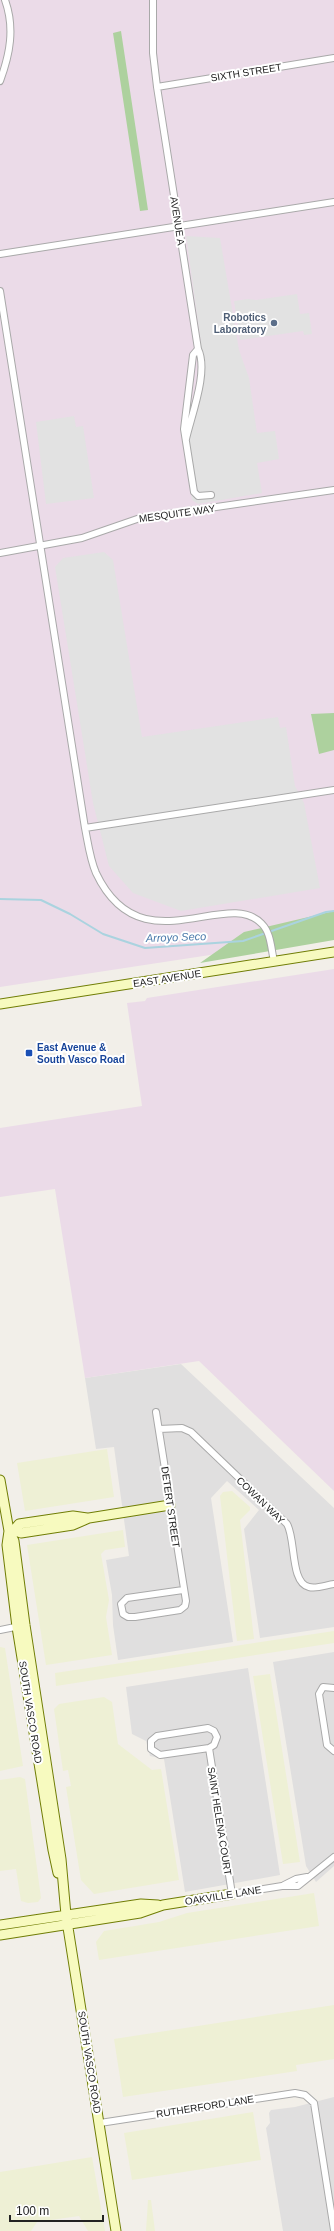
<svg xmlns="http://www.w3.org/2000/svg" width="334" height="2231" font-family="Arial,sans-serif">
<rect width="100%" height="100%" fill="#f2efe9"/>
<path fill="#e0dfdf" d="M181,1364L334,1508V1627L260,1638L244,1529L259,1510L227,1481L211,1498L233,1642L118,1660L113,1625L112,1595L106,1560L129,1556L114,1447L96,1449L85,1378Z
M334,1652V1866L316,1882L306,1866L273,1662Z
M248,1668L280,1875L185,1892L164,1759L150,1756L146,1741L132,1734L126,1687Z
M334,2097V2231H283L266,2128L270,2123L269,2113L271,2110L295,2107Z"/>
<path fill="#ebdbe8" d="M0,0H334V936L0,987Z
M334,969V1491L199,1361L85,1378L55,1189L0,1197V1128L142,1106L127,1003L145,1001L147,998Z"/>
<path fill="#eef0d5" d="M107,1449L114,1497L25,1511L17,1463Z
M232,1491L250,1507V1510L240,1520L254,1639L237,1641L220,1496L223,1492Z
M123,1530L125,1547L105,1550L101,1554L109,1600L106,1617L112,1655L46,1665L27,1545Z
M334,1631V1643L56,1686L55,1673Z
M0,1647L5,1648L23,1766L0,1771Z
M270,1674L300,1862L283,1864L253,1676Z
M104,1697L112,1702L118,1744L152,1770L161,1769L179,1880L94,1894L81,1880L66,1787L71,1786L68,1770L63,1771L54,1709L59,1704Z
M20,1777L25,1779L41,1898L38,1902L28,1903L21,1901L16,1869L0,1871V1780Z
M314,1893L319,1926L99,1960L96,1942L104,1931L159,1922L187,1913Z
M334,2005V2059L296,2065L297,2071L123,2097L114,2039Z
M253,2112L261,2160L132,2180L124,2133Z
M92,2157L105,2231H88L79,2216L37,2222L31,2231H0V2172Z
M148,2200H151L155,2231H146Z"/>
<path fill="#add19e" d="M121,31L148,210L140,211L113,33Z
M334,713V750L319,754L311,714Z
M334,911V940L200,963L244,932Z"/>
<path fill="#e2e2e2" d="M186,236L220,238L239,350L249,378L257,433L275,431L279,459L257,463L262,493L198,504L192,500L183,442L194,422L200,399L202,378L201,343Z
M297,294L300,314L309,313L312,334L304,335L303,331L240,340L234,301L248,299L256,300Z
M74,416L76,427L83,426L94,498L46,504L36,422Z
M104,552L113,560L142,737L278,717L280,728L286,727L295,786L304,803L320,888L181,911L133,893L109,866L93,803L55,567L63,558Z"/>
<g fill="none" stroke-linecap="round" stroke-linejoin="round">
<path stroke="#aad3df" stroke-width="2" d="M0,899L41,900L70,914L103,934L145,948L243,941L326,912L334,911"/>
<defs>
<path id="street" d="M153,0V53L157,87L198,349C209,371 191,416 186,439
M0,81C10,54 15,28 5,0
M157,87L334,58
M0,254L334,202
M0,291L85,828C88,843 90,859 96,873C141,968 227,886 262,924C271,933 271,949 274,961
M198,349L193,355L184,429L194,492L198,496L211,495
M0,553L82,538L140,518L334,490
M85,828L334,790
M156,1412L186,1601L185,1606L180,1610L135,1617H128L123,1614L121,1604L127,1598L183,1590
M159,1429L182,1428L191,1432L287,1524C296,1539 290,1583 309,1587C317,1589 326,1585 334,1584
M0,1630L20,1626
M334,1688L323,1687L319,1694L327,1745L334,1751
M208,1728L214,1731L217,1737L214,1745L209,1748L160,1755L151,1749V1741L157,1736Z
M209,1748L232,1894L282,1886H298L334,1857
M284,1885L296,1879L307,1877
M100,2123L295,2093L305,2095L314,2103L334,2230"/>
<path id="secondary" d="M0,1004L334,952
M0,1480L9,1531L14,1541L25,1625L61,1859L66,1915L116,2231
M14,1530L19,1524L73,1516L87,1518
M9,1531L7,1545L17,1627L53,1850L58,1873
M9,1531L14,1530L21,1533L73,1525L89,1518L170,1505
M0,1925L141,1904L158,1905
M0,1935L140,1913L163,1905L232,1894"/>
</defs>
<use href="#street" stroke="#a9a9a9" stroke-width="8"/>
<use href="#secondary" stroke="#707d05" stroke-width="11"/>
<use href="#street" stroke="#fff" stroke-width="6"/>
<use href="#secondary" stroke="#f7fabf" stroke-width="9"/>
</g>
<circle fill="#5c6f8a" stroke="#fff" stroke-width="1.5" cx="274" cy="323" r="4"/>
<rect fill="#1a4fb4" stroke="#fff" stroke-width="1.5" x="25" y="1049" width="8" height="8" rx="2"/>
<g text-anchor="middle" stroke-width="4" stroke-linejoin="round" paint-order="stroke">
<g font-size="10" fill="#222" stroke="#fff">
<text transform="translate(246 72) rotate(-9)" y="4">SIXTH STREET</text>
<text transform="translate(178 221) rotate(81)" y="4">AVENUE A</text>
<text transform="translate(177 513) rotate(-8)" y="4">MESQUITE WAY</text>
<text transform="translate(167 978) rotate(-9)" y="4">EAST AVENUE</text>
<text transform="translate(261 1500) rotate(44)" y="4">COWAN WAY</text>
<text transform="translate(171 1507) rotate(82)" y="4">DETERT STREET</text>
<text transform="translate(31 1712) rotate(81)" y="4">SOUTH VASCO ROAD</text>
<text transform="translate(220 1821) rotate(81)" y="4">SAINT HELENA COURT</text>
<text transform="translate(223 1895) rotate(-9)" y="4">OAKVILLE LANE</text>
<text transform="translate(90 2062) rotate(81)" y="4">SOUTH VASCO ROAD</text>
<text transform="translate(205 2106) rotate(-9)" y="4">RUTHERFORD LANE</text>
</g>
<g font-size="10" font-weight="bold" fill="#4e5e75" stroke="#fff" text-anchor="end">
<text x="266" y="321">Robotics<tspan x="266" dy="12">Laboratory</tspan></text>
</g>
<g font-size="10" font-weight="bold" fill="#164399" stroke="#fff" text-anchor="start">
<text x="37" y="1051">East Avenue &amp;<tspan x="37" dy="12">South Vasco Road</tspan></text>
</g>
<g font-size="11" font-style="italic" fill="#4a7aab" stroke="#fff">
<text transform="translate(176 937) rotate(-2)" y="4">Arroyo Seco</text>
</g>
</g>
<path d="M10 2215v6h93v-6" fill="none" stroke="#222222" stroke-width="2"/>
<text x="16" y="2215" font-size="12" fill="#222222" stroke="#ffffff" stroke-width="3" paint-order="stroke">100 m</text>
</svg>
